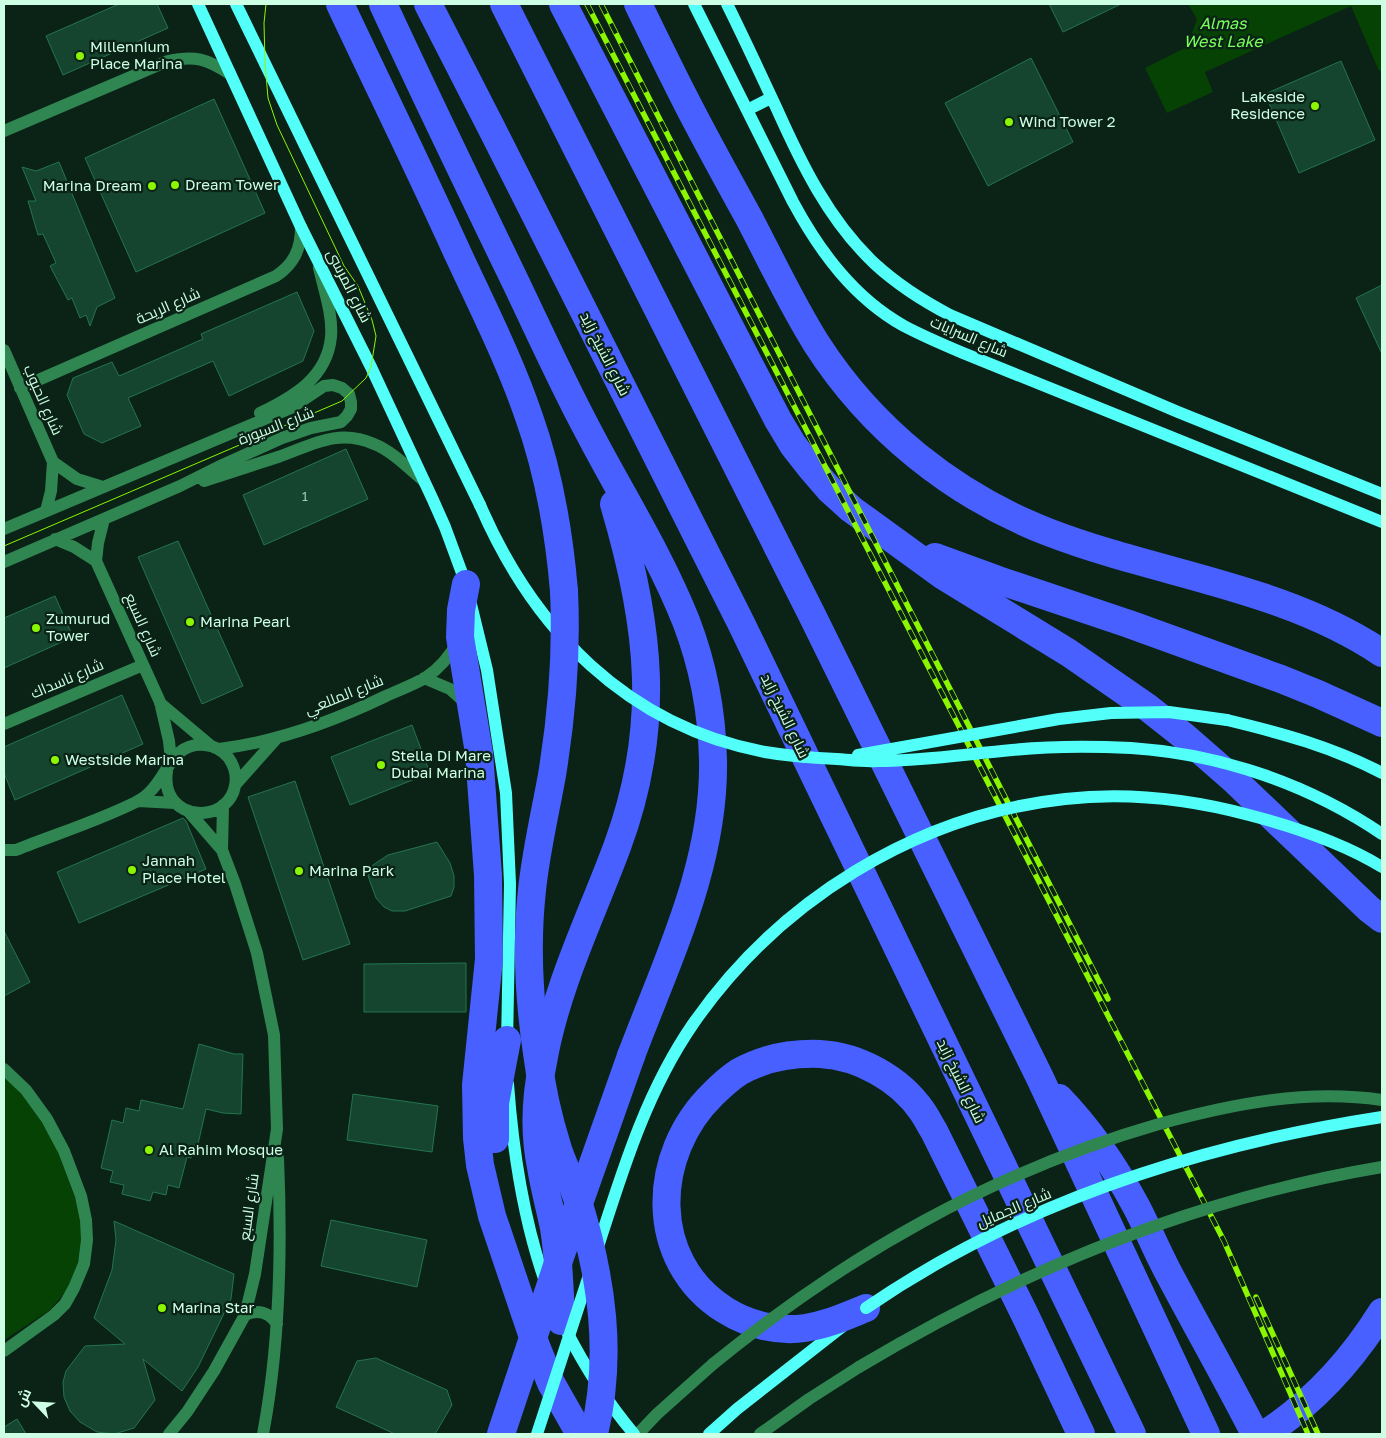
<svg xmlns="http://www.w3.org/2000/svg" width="1386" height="1438" font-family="'Golos Text',Cairo,sans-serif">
<rect width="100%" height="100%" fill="#0b2217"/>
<path fill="#054204" d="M1188,4H1382V70L1379,71L1351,6L1205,72L1213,92L1167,113L1145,68L1187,47L1197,19Z
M4,1072L46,1120L81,1214V1243L77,1268L70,1286L50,1310L4,1340Z"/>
<path fill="#15452f" stroke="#24744f" d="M119,4H157L168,28L63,75L46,36Z
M1049,4H1121L1063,32Z
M1031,58L1073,142L988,186L945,103Z
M1341,61L1375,140L1299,173L1265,94Z
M214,99L265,213L136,272L85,158Z
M59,162L115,298L97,307L90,326L86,315L80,318L72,298L68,300L50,266L56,263L43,234L38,235L28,201H36L22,167L36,171Z
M1382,285V354L1356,298Z
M297,292L314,331L303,361L229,396L213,361L128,398L141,426L102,443L84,434L67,395L73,378L112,362L119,376L203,339L201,334Z
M346,449L368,499L264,545L243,495Z
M178,541L243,686L202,704L138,557Z
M55,596L73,637L4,668V618Z
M122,695L143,744L15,800L4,773V747Z
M412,725L430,773L350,805L331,757Z
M295,781L350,944L303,960L248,797Z
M183,818L186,821L206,869L79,923L57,872Z
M437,842L450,863L454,876V887L451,896L405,911H392L384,907L376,898L368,876L373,865L388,855Z
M4,931L30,982L4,996Z
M466,963V1012H364V964Z
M199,1044L234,1054H243L241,1114L223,1113L206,1109L198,1144H195L191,1158L187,1157L179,1188L168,1185L166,1195L153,1192L150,1201L122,1194L124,1185L110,1182L113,1171L101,1168L112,1120L123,1123L126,1108L139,1111L141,1100L183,1109Z
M353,1094L438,1106L432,1152L347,1140Z
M331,1220L427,1240L417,1287L321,1266Z
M114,1221L234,1274L231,1299L198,1367L182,1391L143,1359L155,1400L134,1428L114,1434L97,1432L80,1422L70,1411L64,1397L63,1382L66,1371L85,1346L125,1344L94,1318L112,1270L116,1240Z
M376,1358L447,1390L452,1405L435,1434H395L336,1407L357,1361Z
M17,1419L26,1434H4V1427Z"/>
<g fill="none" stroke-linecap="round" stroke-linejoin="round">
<path stroke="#308651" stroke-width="12" d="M4,131L168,61C195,55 207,59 230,74
M4,350L53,462L51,491L46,511
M20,388L276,276C294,264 301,249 301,227
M260,413C293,397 327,378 331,337C333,315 324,290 319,268
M53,462L77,479L103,487
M204,481C229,473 253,465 278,457C312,445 338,428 374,444C392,451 408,468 424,481
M4,529L291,408L324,386L333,385L342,388L349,394L351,402V409L347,416L341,422L311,428L282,438L218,467L180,486L4,562
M55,539L74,547L96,561L160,702L169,741L171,761
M96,561L98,543L104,519
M424,678L450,689L468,705
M160,703L210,745
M4,724L143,665
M219,749C277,742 334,721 386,696C399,690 413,685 425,678C439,669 450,656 458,641
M235,785L276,739
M138,801L175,803
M4,850H16C56,834 98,821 136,802C168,787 167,741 205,745C214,746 222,750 228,757C234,765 237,776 235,786C229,818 182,823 169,793C166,786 166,778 167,771
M222,850L223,805
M4,1069L26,1090L47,1119L64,1151L81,1196L86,1220L87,1240L84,1264L74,1288L65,1304L54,1315L4,1351
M245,1315C258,1309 269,1312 277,1324
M169,1434L187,1412L214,1371L245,1315L255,1274L277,1129L274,1035L257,953L235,884L222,850L189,812
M263,1434C280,1344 282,1250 278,1158
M638,1434L657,1414L713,1364
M760,1434L809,1399L859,1367"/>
<path stroke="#53fff9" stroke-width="12" d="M198,4L301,227L371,367L433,500L445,527L466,584L487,670L506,793L510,884L507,1044
M236,4L480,505
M694,4L793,202C820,252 854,298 904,326C923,336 944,345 963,353L1382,522
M727,4C744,38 760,73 776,107C801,163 829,221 875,264C898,285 923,301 950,315L1178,412L1382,494
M747,110L771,98
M1227,720C1281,733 1333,747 1382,773
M508,1084C513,1153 523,1221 547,1287
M566,1330C585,1367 607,1402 634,1434
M709,1434L737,1409L843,1326"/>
<path stroke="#4760ff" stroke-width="28" d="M340,4C379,87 420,170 458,254C483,308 510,361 529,417C549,473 559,532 564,591
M383,4C426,97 471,190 516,283C539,331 561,380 586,427C619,491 659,553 686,621C703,665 712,713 713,760C715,865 667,960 631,1056
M428,4L491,127L741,623L1132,1434
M504,4L811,613L1040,1078L1206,1434
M563,4L778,420L793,445L811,468L830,490L851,509L942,575L1069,653L1147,707L1185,737L1233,779L1369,909L1382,919
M638,4C654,37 670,70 687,103C707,142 728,180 749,218C771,260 791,303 816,343C871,429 953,495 1048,532C1159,575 1282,586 1382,653
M935,557L998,580L1129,624L1281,679L1318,694L1382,723
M466,584L461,610L460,637L479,753L488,875L489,959L476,1085L477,1138L480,1165L492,1216L536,1346L551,1383L580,1434
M1059,1098C1089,1129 1115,1167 1136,1206C1147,1227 1156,1249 1167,1270C1196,1325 1227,1379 1255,1434
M495,1139V1103L507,1040
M866,1308C846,1316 827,1325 805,1328C778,1332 749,1325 725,1310C647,1261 651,1154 713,1094C721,1086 730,1078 739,1072C764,1058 792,1053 820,1054C859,1056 900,1079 922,1111C927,1118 930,1125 934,1131L1025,1315L1081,1434
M561,1321C560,1290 559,1259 554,1228C550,1208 544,1187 541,1167C534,1133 536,1095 543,1062C556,987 591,917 617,847C662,726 650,625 614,504
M1265,1434C1313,1403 1352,1360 1382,1312"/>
<path stroke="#8af700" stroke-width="1" d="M4,546L342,401L366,378L371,367L376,336L372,320L358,286L344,266L277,125L268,98L265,63L264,23L266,4"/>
<defs>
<path id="rail" d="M587,4L1224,1241L1308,1434
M601,4L1108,999
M1256,1297L1318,1434"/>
</defs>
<use href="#rail" stroke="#8af700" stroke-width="5.5"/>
<use href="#rail" stroke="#0b2217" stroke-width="4" stroke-dasharray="11" stroke-linecap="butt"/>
<path stroke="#308651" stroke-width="12" d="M713,1364C847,1255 992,1172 1159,1124C1232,1104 1306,1089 1382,1100
M859,1367C1021,1270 1196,1198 1382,1167"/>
<path stroke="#53fff9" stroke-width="12" d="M480,505C534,630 627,726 765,752C789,756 812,758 837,759C850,760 864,762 878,761C923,761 967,754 1012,750C1051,746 1091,746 1131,748C1221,754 1308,784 1382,834
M858,755L1059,719L1111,713L1169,712L1227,720
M597,1250C622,1172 646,1092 693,1024C778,901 916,815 1065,799C1127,792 1189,799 1249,815C1295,827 1341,842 1382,867
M866,1308C1019,1203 1200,1145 1382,1117
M537,1434L590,1272"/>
<path stroke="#4760ff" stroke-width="28" d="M564,591C567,654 562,714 552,775C545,814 536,851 532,890C526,944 529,999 537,1053C541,1085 548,1118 558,1149C564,1167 573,1184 578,1201C602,1279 613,1355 594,1434
M501,1434L560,1257L631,1056"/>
</g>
<g fill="#8af700" stroke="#0b2217" stroke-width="2">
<circle cx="80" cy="56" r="5"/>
<circle cx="1315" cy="106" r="5"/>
<circle cx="1009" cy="122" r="5"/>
<circle cx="175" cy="185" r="5"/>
<circle cx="152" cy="186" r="5"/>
<circle cx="190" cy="622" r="5"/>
<circle cx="36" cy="628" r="5"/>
<circle cx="55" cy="760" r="5"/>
<circle cx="381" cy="765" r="5"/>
<circle cx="132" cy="870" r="5"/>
<circle cx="299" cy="871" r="5"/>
<circle cx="149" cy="1150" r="5"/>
<circle cx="162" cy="1308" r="5"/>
</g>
<g text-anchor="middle" stroke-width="4.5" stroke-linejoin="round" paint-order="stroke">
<g font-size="12" fill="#9ed0b6">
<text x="305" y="501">1</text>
</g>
<g font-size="15" fill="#ccffe3" stroke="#0b2217" text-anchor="start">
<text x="90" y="52">Millennium<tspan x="90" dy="17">Place Marina</tspan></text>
<text x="1305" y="102" text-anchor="end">Lakeside<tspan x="1305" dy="17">Residence</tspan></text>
<text x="1019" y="127">Wind Tower 2</text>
<text x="185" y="190">Dream Tower</text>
<text x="142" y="191" text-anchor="end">Marina Dream</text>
<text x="46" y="624">Zumurud<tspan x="46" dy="17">Tower</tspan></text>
<text x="200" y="627">Marina Pearl</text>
<text x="391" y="761">Stella Di Mare<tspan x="391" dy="17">Dubai Marina</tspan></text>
<text x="65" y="765">Westside Marina</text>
<text x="142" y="866">Jannah<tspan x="142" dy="17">Place Hotel</tspan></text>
<text x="309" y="876">Marina Park</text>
<text x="159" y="1155">Al Rahim Mosque</text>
<text x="172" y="1313">Marina Star</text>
</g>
<g font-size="15" fill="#ccffe3" stroke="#0b2217">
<text transform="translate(349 286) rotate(63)" y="5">شارع المرسى</text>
<text transform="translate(168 306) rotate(-24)" y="5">شارع الريحة</text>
<text transform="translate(969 337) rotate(23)" y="5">شارع السرايات</text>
<text transform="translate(605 354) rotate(63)" y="5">شارع الشيخ زايد</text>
<text transform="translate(43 400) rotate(66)" y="5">شارع الحبوب</text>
<text transform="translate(276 426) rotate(-21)" y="5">شارع السيورة</text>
<text transform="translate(143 625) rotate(66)" y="5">شارع السبع</text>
<text transform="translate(67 679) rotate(-23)" y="5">شارع ناسداك</text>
<text transform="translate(344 695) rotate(-22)" y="5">شارع المللعي</text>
<text transform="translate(785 716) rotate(64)" y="5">شارع الشيخ زايد</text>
<text transform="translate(961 1081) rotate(64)" y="5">شارع الشيخ زايد</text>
<text transform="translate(249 1207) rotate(-82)" y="5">شارع السبع</text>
<text transform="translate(1014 1208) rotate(-23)" y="5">شارع الجمايل</text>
</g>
<g font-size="16" font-style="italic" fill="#7aff5a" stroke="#0b2217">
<text x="1223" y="29">Almas<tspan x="1223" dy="18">West Lake</tspan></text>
</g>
</g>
<rect width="1386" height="1438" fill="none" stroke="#ccffe3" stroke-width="10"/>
<g transform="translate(35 1403) rotate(295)" stroke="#0b2217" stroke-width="4" paint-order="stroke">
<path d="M0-4L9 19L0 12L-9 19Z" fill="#ccffe3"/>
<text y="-8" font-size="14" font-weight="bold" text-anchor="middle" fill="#ccffe3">ش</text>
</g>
</svg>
